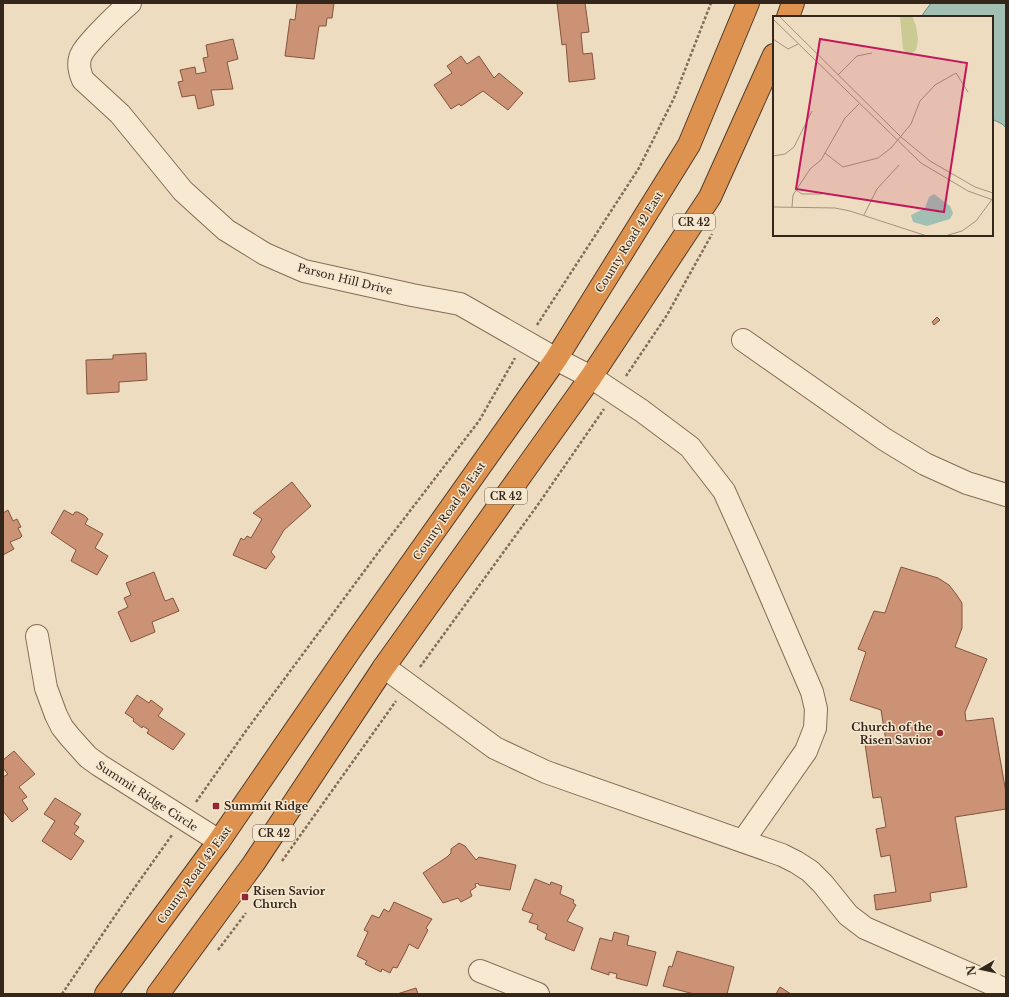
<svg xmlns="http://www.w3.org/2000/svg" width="1009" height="997" font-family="'Libre Baskerville',serif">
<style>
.water{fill:#a2bfb4;stroke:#6a8c81}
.building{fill:#cb9275;stroke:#84543e}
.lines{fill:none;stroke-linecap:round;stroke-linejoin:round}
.minor-casing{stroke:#866c58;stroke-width:24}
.highway-casing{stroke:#533b2c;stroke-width:24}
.path{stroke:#866c58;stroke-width:2.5;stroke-dasharray:3 2;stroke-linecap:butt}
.minor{stroke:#f8ead2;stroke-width:22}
.highway{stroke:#dd934f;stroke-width:22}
.poi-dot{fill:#942832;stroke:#f5e7cf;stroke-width:1.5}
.labels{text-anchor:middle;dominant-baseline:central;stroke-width:3;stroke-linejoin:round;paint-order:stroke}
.shield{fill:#f5e7cf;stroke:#6f6052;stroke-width:1}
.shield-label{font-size:10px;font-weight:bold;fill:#35261c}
.street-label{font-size:11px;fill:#35261c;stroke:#f5e7cf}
.poi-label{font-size:11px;font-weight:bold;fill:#35261c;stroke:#f5e7cf;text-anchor:start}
.inset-road{fill:none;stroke:#a3937e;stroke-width:1}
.view{fill:#c2185b;fill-opacity:0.15;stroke:#c2185b;stroke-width:2}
.inset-edge{fill:none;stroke:#35261c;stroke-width:2}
</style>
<rect width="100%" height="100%" fill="#eddcbf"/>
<polygon class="water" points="931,3 1006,3 1006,128 1002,124 992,119 992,17 922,17 923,14"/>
<g class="building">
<polygon points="297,3 334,3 332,18 327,18 326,26 319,26 314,59 285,56 290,19 295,20"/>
<polygon points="557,3 585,3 589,32 581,33 583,54 592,53 595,79 569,82 566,44 562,45"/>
<polygon points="233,39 238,59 227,62 233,89 211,90 214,105 198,109 195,95 182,97 178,82 183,81 180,70 195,67 196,74 206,72 203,58 208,57 206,45"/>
<polygon points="461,56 467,64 479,56 494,78 499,73 523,93 508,110 483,91 461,106 459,104 451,109 434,85 452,73 447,66"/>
<polygon points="937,317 940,320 934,325 932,322"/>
<polygon points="146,353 147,380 119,382 119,392 87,394 86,360 113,359 113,355"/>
<polygon points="292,482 311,506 284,530 271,552 275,557 266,569 233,555 241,538 244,540 247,536 251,538 262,519 253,513"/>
<polygon points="8,510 13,521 17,519 21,527 18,528 22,536 20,538 10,542 14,549 3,555 3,513"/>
<polygon points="64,510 73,515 75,512 78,512 85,516 88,519 85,524 103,534 95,548 108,556 97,575 71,561 76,550 51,533"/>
<polygon points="901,567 938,578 949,585 956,594 962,603 962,628 955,647 987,659 965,712 966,721 993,718 1006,793 1006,809 955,817 967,887 930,893 931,901 876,910 874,895 896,892 890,855 881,857 876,829 886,827 881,797 873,798 865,744 886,741 881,710 850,700 866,652 858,649 874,611 885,613"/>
<polygon points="154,572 165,601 173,598 179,611 152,622 155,632 131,642 118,612 128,607 124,598 131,595 126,583"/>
<polygon points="137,695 149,703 151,700 163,709 158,716 185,734 173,750 147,733 149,730 143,726 142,728 133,721 134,719 125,713"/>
<polygon points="14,751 35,774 19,787 27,797 22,800 28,809 12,822 3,811 3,777 8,774 3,768 3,760"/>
<polygon points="55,798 81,814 74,824 79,827 74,834 84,841 71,860 42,841 55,821 44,814"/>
<polygon points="459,843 465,846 476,860 479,857 516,865 510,890 479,885 478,883 475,884 476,887 470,891 472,896 461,902 458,898 443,903 423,873 447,857 451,853 451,849"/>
<polygon points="535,879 550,885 551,882 562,886 560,894 574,900 573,903 576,905 567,921 583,928 574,951 545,939 547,934 537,929 538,925 529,922 533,914 522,910"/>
<polygon points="394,902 432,919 426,928 428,930 418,949 409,944 406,951 397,968 393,967 390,973 382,969 381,972 365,964 367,961 357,956 368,932 364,930 372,915 379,918 384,909 389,912"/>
<polygon points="614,932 629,936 627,945 656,952 647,986 616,978 617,974 609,972 609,975 591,969 600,938 612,941"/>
<polygon points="677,951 734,967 727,994 694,994 663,986 669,966 672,967"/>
<polygon points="780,987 791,994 776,994"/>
<polygon points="416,988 418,994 397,994"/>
</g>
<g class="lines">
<g class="minor-casing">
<g id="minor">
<path d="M130,3C117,14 106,25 94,38C89,44 82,50 80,58C78,65 80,73 83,80L120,114L183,191L226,230L265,254L304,271L412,295L460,304L556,359L591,377L642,411L690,447L724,491L756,562L812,692L816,709L815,728L806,751L743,841"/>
<polyline points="743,340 884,439 925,464 967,483 1006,495"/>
<polyline points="37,636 46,688 56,715 62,727 70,737 88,757 99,765 219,841"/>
<polyline points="384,667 495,748 546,772 782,855 796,862 810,871 823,884 848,915 865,928 1006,990"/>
<polyline points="480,971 538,994"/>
</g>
</g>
<g class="highway-casing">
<g id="highway">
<polyline points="788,17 793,3"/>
<polyline points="106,994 219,841 353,646 556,359 689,145 748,3"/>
<polyline points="158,994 254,863 384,667 591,377 710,197 774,55"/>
</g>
</g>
<g class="path">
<polyline points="537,325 639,168 674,98 711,3"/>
<polyline points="626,376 667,315 712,234"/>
<polyline points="420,667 537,506 604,409"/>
<polyline points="196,802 248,728 380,550 479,421 515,358"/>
<polyline points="282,861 396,701"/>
<polyline points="218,950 246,913"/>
<polyline points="62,994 123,904 172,835"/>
</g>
<use href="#minor" class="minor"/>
<use href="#highway" class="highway"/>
</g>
<g class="poi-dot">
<circle cx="940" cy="733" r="4"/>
<rect x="212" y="802" width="8" height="8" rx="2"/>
<rect x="241" y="893" width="8" height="8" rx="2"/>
</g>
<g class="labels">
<g class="shield">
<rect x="673" y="214" width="42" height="16" rx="3"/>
<rect x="485" y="488" width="42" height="16" rx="3"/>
<rect x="253" y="825" width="42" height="16" rx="3"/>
</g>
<g class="shield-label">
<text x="694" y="222">CR 42</text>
<text x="506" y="496">CR 42</text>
<text x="274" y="833">CR 42</text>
</g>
<g class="street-label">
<text transform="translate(629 242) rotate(-58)">County Road 42 East</text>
<text transform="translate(345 279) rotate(14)">Parson Hill Drive</text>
<text transform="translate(449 511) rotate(-55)">County Road 42 East</text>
<text transform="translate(147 796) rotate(33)">Summit Ridge Circle</text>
<text transform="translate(194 875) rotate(-54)">County Road 42 East</text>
</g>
<g class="poi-label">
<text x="932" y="727" text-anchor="end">Church of the<tspan x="932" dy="13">Risen Savior</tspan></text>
<text x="224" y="806">Summit Ridge</text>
<text x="253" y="891">Risen Savior<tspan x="253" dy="13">Church</tspan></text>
</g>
</g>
<g transform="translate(773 16)">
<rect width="220" height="220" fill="#eddcbf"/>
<path d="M127,0H139L143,10L145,24L143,34L139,37H134L130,33Z" fill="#c9cb93"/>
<path d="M161,178L177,190L180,197L177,203L154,210L140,206L138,199L152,192L156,181Z" fill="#a2bfb4"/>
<path class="inset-road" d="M6,0L128,121L157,145L202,171L220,177M0,3L148,147L195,175L220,184M0,23L15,33L25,28M65,59L84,40L99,37M52,137L70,151L105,142L118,132L138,108L147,85L162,69L183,57L195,76M0,140L12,138L21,131L39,95M23,174L29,178H49M0,191L62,192L77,195L154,220M19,191L20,179L37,153L48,144L72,102L86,88M91,199L104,173L126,149M172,220L189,215L203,205L220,182"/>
<path class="view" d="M47,23L194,47L171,196L23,173Z"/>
<rect width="220" height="220" class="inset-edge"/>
</g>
<rect width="1009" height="997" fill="none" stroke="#35261c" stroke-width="8"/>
<g transform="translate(981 969) rotate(261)" stroke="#f5e7cf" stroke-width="3" paint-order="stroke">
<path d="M0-3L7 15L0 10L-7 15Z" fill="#35261c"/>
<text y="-6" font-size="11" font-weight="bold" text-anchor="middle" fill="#35261c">N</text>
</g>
</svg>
